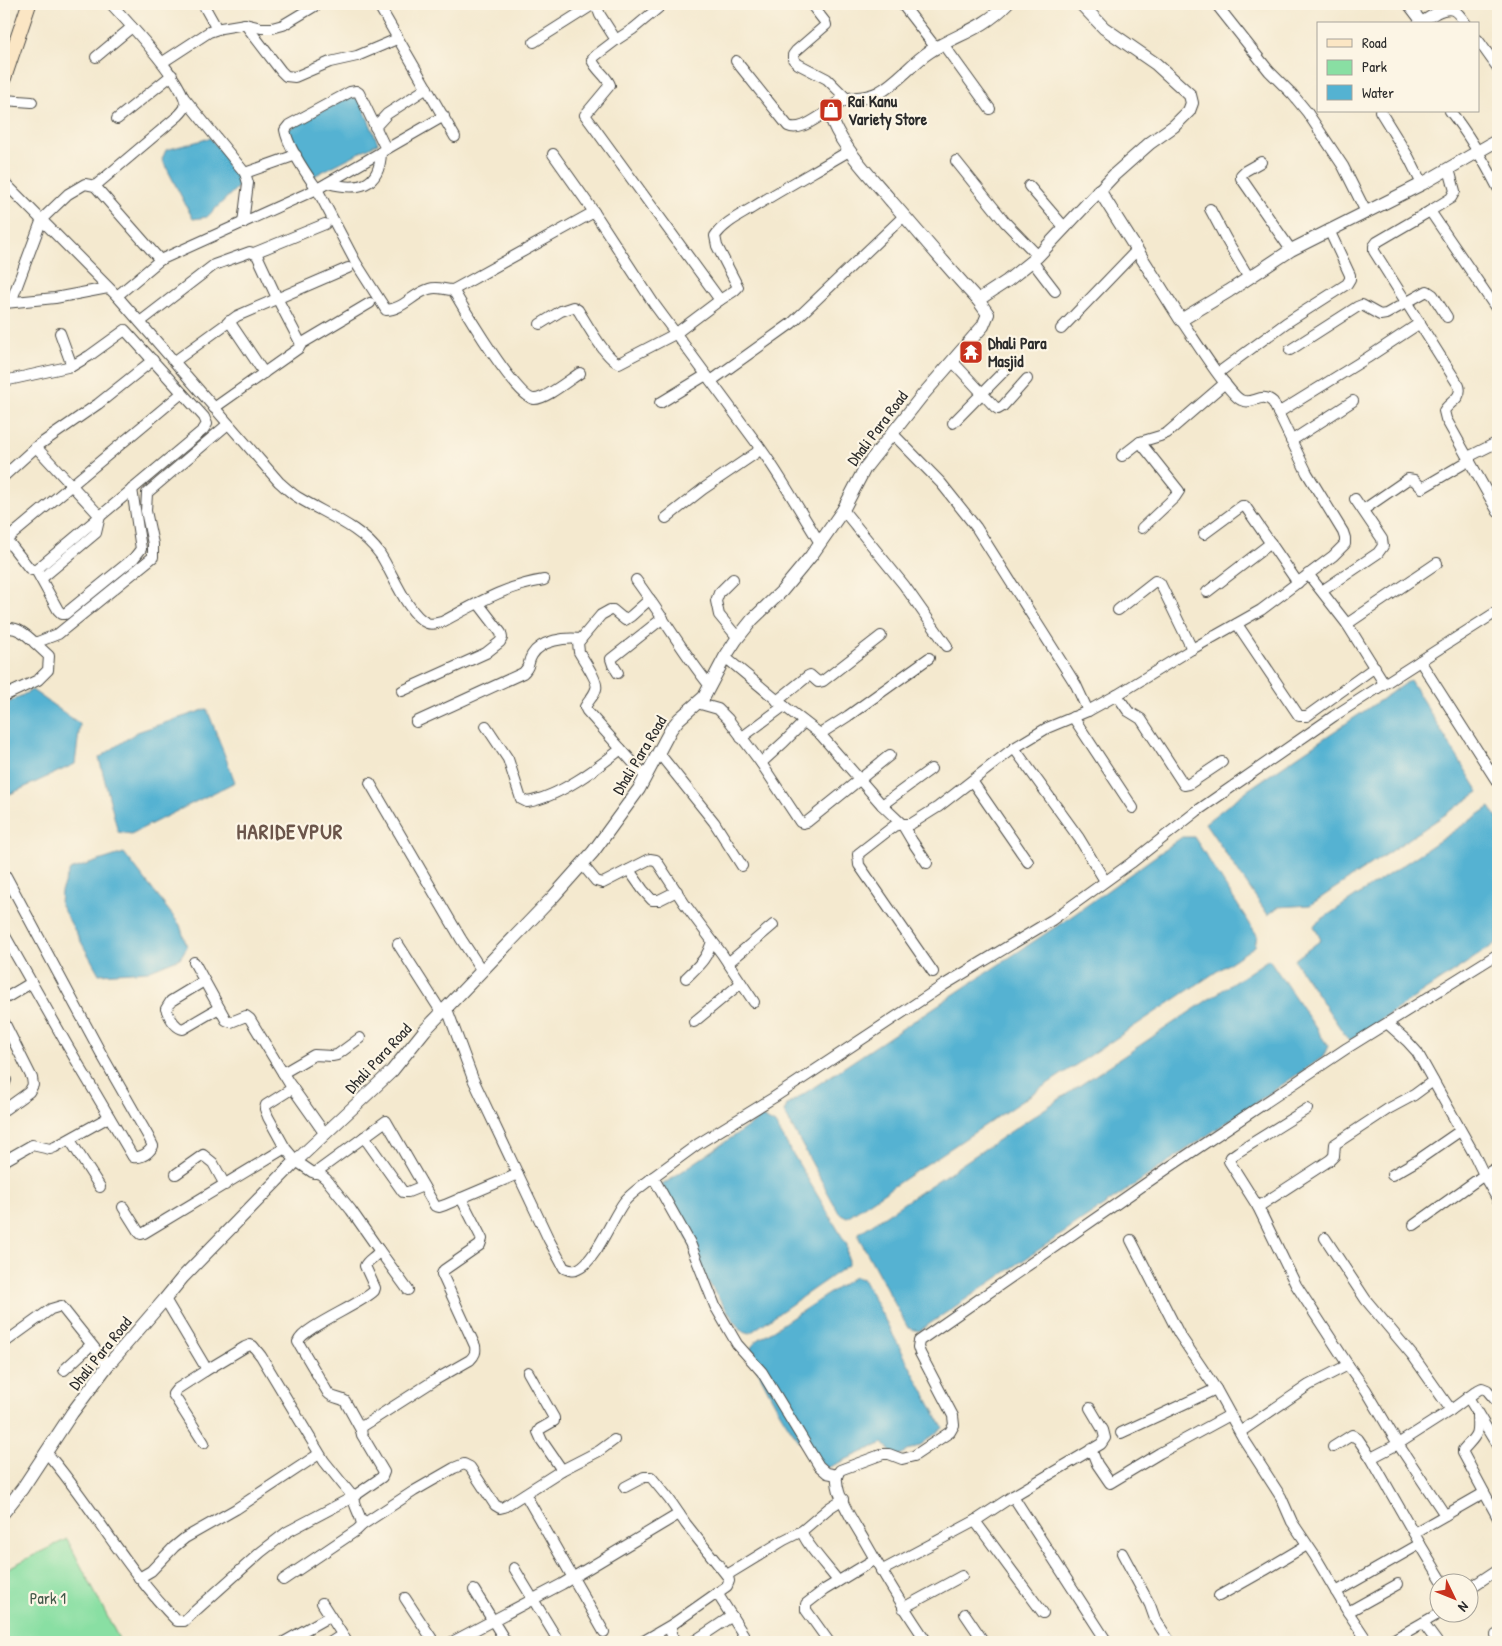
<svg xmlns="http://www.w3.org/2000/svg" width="1502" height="1646" font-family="'Patrick Hand',sans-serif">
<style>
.green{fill:#89dfa3;stroke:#5a8567}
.water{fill:#54b2d2;stroke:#406e7e}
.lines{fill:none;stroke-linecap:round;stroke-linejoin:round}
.minor-casing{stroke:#494844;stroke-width:12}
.tertiary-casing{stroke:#494844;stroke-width:14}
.secondary-casing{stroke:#494844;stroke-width:16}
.minor{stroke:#fff;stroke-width:10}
.tertiary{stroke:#fff;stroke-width:12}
.secondary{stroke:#fbe6c4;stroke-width:14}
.labels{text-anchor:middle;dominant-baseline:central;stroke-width:4.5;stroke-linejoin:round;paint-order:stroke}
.poi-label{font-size:16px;font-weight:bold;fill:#2b2b2b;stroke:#fcf5e5;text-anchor:start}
.street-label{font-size:16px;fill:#2b2b2b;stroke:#fcf5e5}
.park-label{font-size:16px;fill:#425849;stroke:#fcf5e5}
.district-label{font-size:21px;font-weight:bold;letter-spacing:1px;fill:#6c564b;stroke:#fcf5e5}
</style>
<rect width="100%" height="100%" fill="#fcf5e5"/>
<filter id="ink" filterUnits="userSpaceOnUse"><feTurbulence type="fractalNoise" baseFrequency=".02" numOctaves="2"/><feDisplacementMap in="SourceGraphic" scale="10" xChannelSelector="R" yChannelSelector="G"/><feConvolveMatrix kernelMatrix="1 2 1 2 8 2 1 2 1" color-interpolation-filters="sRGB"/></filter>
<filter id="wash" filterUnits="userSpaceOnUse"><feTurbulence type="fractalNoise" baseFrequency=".0096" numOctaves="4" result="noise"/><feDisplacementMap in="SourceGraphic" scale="20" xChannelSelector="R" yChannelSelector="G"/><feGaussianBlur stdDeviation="1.12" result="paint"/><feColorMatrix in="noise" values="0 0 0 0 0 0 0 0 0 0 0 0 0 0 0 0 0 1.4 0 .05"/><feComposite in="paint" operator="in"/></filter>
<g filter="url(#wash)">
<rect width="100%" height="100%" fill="#f4e9cf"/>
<polygon class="green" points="67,1539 118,1637 119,1642 4,1642 4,1570"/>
<g class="water">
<polygon points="359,97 378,143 310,178 285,131 346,98"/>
<polygon points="210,138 245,180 207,217 193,219 162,159 166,150"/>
<polygon points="1410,680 1479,792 1310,905 1278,907 1268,915 1205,823 1249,789"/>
<polygon points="32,690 80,724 75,764 8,795 4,787 4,705"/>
<polygon points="207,709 235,782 131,834 118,832 99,758 137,732"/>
<polygon points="1490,807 1498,819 1498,942 1349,1041 1294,960 1321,940 1314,926 1316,923"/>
<polygon points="1182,837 1194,837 1257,935 1255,946 847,1217 839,1213 784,1112 787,1105 1072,916"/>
<polygon points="124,853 180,925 187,947 180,958 148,971 99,974 60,904 61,891 70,870"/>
<polygon points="1269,959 1328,1046 1323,1057 919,1331 908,1328 859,1238 859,1233"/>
<polygon points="762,1117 775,1124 847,1245 848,1265 750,1333 740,1330 705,1277 662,1185"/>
<path d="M854,1277L863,1279L943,1428L922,1444L896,1457L883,1443L827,1468C790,1442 770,1392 749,1354L755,1342Z"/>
</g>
</g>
<g filter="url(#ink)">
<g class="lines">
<g class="minor-casing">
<g id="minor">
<polyline points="203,4 217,29"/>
<polyline points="378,4 455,137"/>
<path d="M596,4L600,15L616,40L595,56L592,60C596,70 607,76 610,85L585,115L720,300L734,291L738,287L717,246L715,236C724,223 739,216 752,208C784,188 817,170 849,151"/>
<polyline points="811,4 825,22 826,25 796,51 793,55 793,59 798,64 827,79 846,98"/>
<polyline points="902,4 936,48"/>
<polyline points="1216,4 1269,71 1293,95 1307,112 1343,166 1366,212"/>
<polyline points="1408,4 1421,21"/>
<polyline points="245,24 281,71 286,76 295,77 330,62 357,56 397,39"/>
<path d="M1418,24C1424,20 1430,17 1436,13C1453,5 1456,10 1466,24"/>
<polyline points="616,40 633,29 663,4"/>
<polyline points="1478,40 1498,68"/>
<polyline points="534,42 594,4"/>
<polyline points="943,44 990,109"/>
<polyline points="96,57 132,27"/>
<path d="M736,61L788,126C801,132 817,117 829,111"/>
<polyline points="163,62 209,32 221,28 245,24 261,28 272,28 283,25 318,4"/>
<polyline points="185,99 245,173 248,183 243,223"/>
<polyline points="4,100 32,102"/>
<polyline points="1380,111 1409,158 1422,184"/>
<path d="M1450,111C1469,135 1484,161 1498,188"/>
<polyline points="117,119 172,75"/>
<polyline points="375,127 387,114 427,88"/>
<path d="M386,149L359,93L356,91L350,92L289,125L285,130C288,147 307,175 317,189L444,116"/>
<polyline points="553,154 594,212 654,304 758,445 759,449 756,453 703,489 666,518"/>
<polyline points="956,161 1005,222 1038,256"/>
<polyline points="1261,162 1245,171 1241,175 1241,178 1291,250"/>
<polyline points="1449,169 1455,191 1451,198 1430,211 1498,311"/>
<polyline points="245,173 296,155"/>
<path d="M4,182L117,296L279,482C285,487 292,494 299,498C327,515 361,527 380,554C392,572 408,615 427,623C432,625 437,623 442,622C476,604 505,586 544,580"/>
<path d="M328,183C357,191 380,188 381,152"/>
<path d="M95,186L178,116C180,114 184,110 185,107C191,89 125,19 111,4"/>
<polyline points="1029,186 1065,228"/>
<polyline points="1210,209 1226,239 1249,278"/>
<path d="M1430,211L1377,242L1374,246V251L1459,386C1463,398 1449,402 1444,411L1446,419L1498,512"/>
<polyline points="254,253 325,224"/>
<polyline points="1032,261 1055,291"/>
<path d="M453,290C463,307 517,399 534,399C545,400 570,379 580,373"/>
<path d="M117,296L160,260L317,189L356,263L386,310C402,310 414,293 429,289C438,286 444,290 453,290L594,212"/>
<polyline points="11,302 42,219 68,194 85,184 95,186 160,260"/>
<polyline points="5,303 55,298 108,288"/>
<polyline points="229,321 264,373"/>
<polyline points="140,322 214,265 250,252 257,255 277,298 301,344 299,348 214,408"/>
<path d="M540,324L561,311L573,307L578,310C585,321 607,361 619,363L675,334L720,300"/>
<polyline points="1061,329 1137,250"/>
<polyline points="60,333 72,366"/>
<polyline points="301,344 370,303"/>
<polyline points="1290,350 1357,307 1362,305 1380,315 1386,314 1427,291 1433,295 1447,317"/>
<polyline points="175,361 237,316 348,268"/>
<polyline points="953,362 995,407 998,409 1003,406 1027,379"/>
<polyline points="1218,373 1286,323 1347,284 1350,279 1350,275 1329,230"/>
<polyline points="4,381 72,366 89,356 125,330 204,417 207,424 203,430 36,570 32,570 29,568 11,545 4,539"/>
<polyline points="711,381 792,323 904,216"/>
<polyline points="660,403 706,375"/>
<polyline points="1278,413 1367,358 1420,323"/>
<polyline points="953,423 1006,369"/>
<polyline points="893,434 941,483 976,527 1076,685 1088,711"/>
<polyline points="1291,441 1353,401"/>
<polyline points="1140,442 1179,491 1175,497 1142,528"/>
<path d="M758,445C781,476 799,510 820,543"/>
<polyline points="36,447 100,516 96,533 41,579"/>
<polyline points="1122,456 1140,442 1160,436 1167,433 1225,383"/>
<polyline points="1468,457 1498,442"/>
<polyline points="4,476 36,447 98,404 153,360"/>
<polyline points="843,510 904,585 947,646"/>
<polyline points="1363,510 1408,479 1414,480 1422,488 1424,487 1470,460"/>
<polyline points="1204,534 1242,506 1245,506 1298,583"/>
<polyline points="6,540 182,393"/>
<polyline points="36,570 58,610 62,614 65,614 134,558 141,549 132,489"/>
<polyline points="1308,574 1347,624 1384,683"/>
<polyline points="733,579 719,593 716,601 719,615 738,638"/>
<path d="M636,580C662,615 683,653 710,686"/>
<polyline points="1322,591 1378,553 1383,546 1382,539 1355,499"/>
<polyline points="1207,592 1271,543"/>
<polyline points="1118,610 1155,581 1160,583 1192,649"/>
<polyline points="1237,624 1299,716 1307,716 1375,667"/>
<polyline points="1347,624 1437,563"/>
<path d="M4,629C16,625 27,635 35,643"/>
<polyline points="725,657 784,706 820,734 882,805 902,824 912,841 927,863"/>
<polyline points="1420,661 1498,783"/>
<polyline points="618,673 613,665 611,659 663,618"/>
<polyline points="402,691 486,653 500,642 502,638 501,633 478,603"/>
<polyline points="1117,695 1128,711 1141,719 1184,785 1189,784 1222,762"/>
<polyline points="4,696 38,680 48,670 49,656 35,643 58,634 153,557 153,544 146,511 147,493 228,424"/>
<polyline points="777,701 808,676 810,675 818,682 823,681 881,636"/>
<polyline points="697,703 718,709 728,719 761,763 800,822 803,823 807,822 890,755"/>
<polyline points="1073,717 1133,808"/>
<path d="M416,722L523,673C531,666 527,663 532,655C541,640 566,637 581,639"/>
<path d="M486,726L508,759L521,799L527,802C559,797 596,769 621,749"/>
<polyline points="820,734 848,716 929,658"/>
<polyline points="741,738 784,706"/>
<polyline points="1014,748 1079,838 1105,881"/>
<polyline points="658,752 714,822 742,866"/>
<polyline points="761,763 784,742 804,722"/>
<path d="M645,776L587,711L585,707C588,701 594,696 596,689C599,682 583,659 579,652L578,643L581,639L601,615L610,610H613L625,620L631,616L650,599"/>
<polyline points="972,781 1028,862"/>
<polyline points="370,783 461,939 482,971"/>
<polyline points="882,805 931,769"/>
<polyline points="582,864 596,881 603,883 650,859 656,860 684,903 722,954 754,1002"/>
<polyline points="629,870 643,890 652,900 659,900 677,891"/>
<path d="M4,876H6L103,1057L148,1136L153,1146C148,1154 142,1158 133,1157L67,1045L4,934"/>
<polyline points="398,944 442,1013"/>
<polyline points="194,962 226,1020 231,1022 246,1016 250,1019 289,1083 325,1134"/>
<polyline points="728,963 773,925"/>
<path d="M933,972L859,865L858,854L894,826L902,824H911L938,807L1014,748L1047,728L1088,711L1117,695L1192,649L1261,610L1333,556L1345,544V538L1343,532L1307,473L1273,402C1261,391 1253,406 1241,400C1229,395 1191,334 1181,320"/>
<path d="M686,978C699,965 707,959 712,941"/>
<path d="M204,981L171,1001L166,1009C169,1016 175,1028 183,1029L219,1008"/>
<polyline points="4,999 31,983"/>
<path d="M447,1009L473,1079L549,1240L564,1268C569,1270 573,1272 578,1269C595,1262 612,1218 624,1202C631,1193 644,1185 653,1177L690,1243L715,1306L737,1344L762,1372L819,1466L827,1473L837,1475"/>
<polyline points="4,1022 32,1078 33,1085 29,1092 4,1110"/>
<polyline points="694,1022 741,983"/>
<polyline points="1388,1024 1407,1041 1417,1052 1474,1154 1487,1181 1498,1200"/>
<polyline points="283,1073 314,1055 332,1056 337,1055 360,1038"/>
<polyline points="4,1076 6,1080 4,1085"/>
<path d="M293,1088L266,1105L265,1109L268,1117L285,1148L296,1161L312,1172L320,1174L326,1179L351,1210L379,1250C377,1257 368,1259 365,1266L375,1288L374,1291C360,1305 303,1327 298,1342L328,1393C333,1399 340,1397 345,1401L361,1430"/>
<polyline points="1307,1109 1238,1152 1231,1157 1229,1161 1258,1207 1296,1285 1348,1365 1366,1390 1398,1444 1371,1458 1420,1544 1336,1592"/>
<polyline points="364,1137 403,1192 408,1192 423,1186"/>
<polyline points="70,1140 100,1187"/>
<polyline points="4,1161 32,1145 50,1149 55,1147 109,1117"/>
<polyline points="315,1173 386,1121 435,1206 439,1207 445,1205 518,1174"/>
<polyline points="176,1174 203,1155 213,1163 225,1185"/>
<polyline points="1392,1175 1418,1160 1460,1131"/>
<polyline points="653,1177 698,1144 773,1098 944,985 1052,920 1131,863 1197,811 1334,716 1498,611"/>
<polyline points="123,1207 138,1231 141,1234 144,1233 285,1148"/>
<polyline points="1258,1207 1330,1160 1334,1156 1335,1144 1388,1109 1414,1095 1433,1081"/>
<polyline points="1414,1225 1484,1175 1498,1167"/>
<polyline points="1325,1238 1366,1300 1413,1356 1451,1410"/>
<polyline points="1131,1240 1179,1334 1216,1389 1243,1438 1281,1497 1292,1522 1315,1556 1348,1612 1368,1642"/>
<polyline points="379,1250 408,1290"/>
<polyline points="165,1299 206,1368 205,1371 177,1389 173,1394 204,1443"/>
<polyline points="4,1343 51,1309 61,1306 108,1365"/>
<polyline points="64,1370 91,1345"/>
<polyline points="528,1372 554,1418 554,1421 540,1429 538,1432 542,1441 562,1470"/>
<polyline points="1468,1397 1498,1447"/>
<path d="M1477,1415C1478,1437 1477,1434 1463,1450V1453L1498,1518"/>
<polyline points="1240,1432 1309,1385 1348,1365"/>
<polyline points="1121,1433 1216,1389"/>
<polyline points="1333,1447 1352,1435 1358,1439 1371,1458"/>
<polyline points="1091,1449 1097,1464 1110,1483 1160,1453 1230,1415"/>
<path d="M46,1452C93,1506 126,1570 177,1621H184L261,1552L287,1532L353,1497L324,1461L261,1356L253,1346L250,1345L245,1347L205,1371"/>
<path d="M625,1487L644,1477H651L669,1499L686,1524L728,1577L729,1581L727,1586L673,1624C669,1632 671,1635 676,1642"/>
<polyline points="525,1494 604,1632"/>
<polyline points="1013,1496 1107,1642"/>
<polyline points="1445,1515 1398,1444 1451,1410 1478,1390 1482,1388 1487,1390 1498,1403"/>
<polyline points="975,1521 1043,1613"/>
<polyline points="362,1525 414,1491 454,1468 464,1464 470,1467 495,1505 500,1508 504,1507 562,1470 599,1451 614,1440"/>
<polyline points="1414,1533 1484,1493"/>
<polyline points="1420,1544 1444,1584"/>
<polyline points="1122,1553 1150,1605 1155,1619 1170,1642"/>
<polyline points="514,1568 559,1642"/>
<polyline points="881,1571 975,1521 1013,1496 1101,1444 1105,1438 1103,1430 1090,1408"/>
<polyline points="727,1575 784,1540 802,1531"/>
<polyline points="139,1578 151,1571 174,1547 185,1538 236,1509 319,1454"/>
<path d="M283,1580L357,1530L362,1525C361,1515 354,1507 353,1497L382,1477L384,1472L362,1435L361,1430L363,1426L435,1380L470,1360C475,1355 476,1352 475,1346L442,1274L444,1270L480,1245L482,1239L461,1198"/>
<path d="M838,1581C831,1571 803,1541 802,1531L829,1508L843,1499"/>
<polyline points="1470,1588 1497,1570"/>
<polyline points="474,1590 506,1642"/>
<polyline points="717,1593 748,1642"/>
<polyline points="1219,1596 1265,1570 1307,1545"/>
<polyline points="405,1598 434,1642"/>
<polyline points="322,1603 347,1642"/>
<polyline points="903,1608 962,1576"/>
<polyline points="1348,1612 1398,1584"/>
<polyline points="965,1614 984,1642"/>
<polyline points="1423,1623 1437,1642"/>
<polyline points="1496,1635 1498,1638"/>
<polyline points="284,1642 330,1616"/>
<polyline points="331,1642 342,1635"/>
<polyline points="452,1642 562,1584 679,1514"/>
<polyline points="642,1642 673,1624"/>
<polyline points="693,1642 732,1616"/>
<polyline points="829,1642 806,1610 806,1604 824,1590 875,1559"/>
<path d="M927,1642C904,1609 884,1575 864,1540C855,1524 838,1500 837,1481C836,1477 838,1474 840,1470L883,1454H889L902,1459L914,1456L950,1432L954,1425L953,1416L920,1353L918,1347L919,1341L1171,1166L1347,1048L1498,954"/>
<polyline points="1389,1642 1440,1613"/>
</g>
</g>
<g class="tertiary-casing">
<g id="tertiary">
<polyline points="1099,190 1181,320 1229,291 1291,250 1422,184 1498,140"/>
<path d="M978,300C948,268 921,235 892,202C869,174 839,146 829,111C848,91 858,103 878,93C897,83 911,64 929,52C957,34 982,30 1007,4"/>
<polyline points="4,1512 22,1489 72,1413 108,1365 165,1299 183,1277 296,1161 392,1071 425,1030 553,897 593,852 639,789 671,729 679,719 704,697 725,657 736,640 752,620 782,591 811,556 843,510 865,468 921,397 983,326 988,314 978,300 1007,281 1038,256 1115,174 1150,143 1174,126 1189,111 1192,103 1190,95 1156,64 1104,28 1081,4"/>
</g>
</g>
<g class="secondary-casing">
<polyline id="secondary" points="4,78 29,4"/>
</g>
<use href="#minor" class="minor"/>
<use href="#tertiary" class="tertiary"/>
<use href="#secondary" class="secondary"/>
</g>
</g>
<defs>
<g id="shop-square" transform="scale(1.25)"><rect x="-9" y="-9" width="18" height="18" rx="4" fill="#c8321e" stroke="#fcf5e5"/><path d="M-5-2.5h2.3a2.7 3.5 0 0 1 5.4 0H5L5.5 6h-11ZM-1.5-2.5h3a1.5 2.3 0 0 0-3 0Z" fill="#fff"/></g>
<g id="temple-square" transform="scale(1.25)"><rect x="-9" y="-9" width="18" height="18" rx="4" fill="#c8321e" stroke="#fcf5e5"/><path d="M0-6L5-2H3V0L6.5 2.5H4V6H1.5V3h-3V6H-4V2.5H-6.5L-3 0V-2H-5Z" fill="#fff"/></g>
</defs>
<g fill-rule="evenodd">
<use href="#shop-square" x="831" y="110"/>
<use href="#temple-square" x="971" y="352"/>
</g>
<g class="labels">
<g class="poi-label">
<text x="848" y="101">Rai Kanu<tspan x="848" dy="18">Variety Store</tspan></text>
<text x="988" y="343">Dhali Para<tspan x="988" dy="18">Masjid</tspan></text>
</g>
<g class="street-label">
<text transform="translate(877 428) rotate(-53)">Dhali Para Road</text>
<text transform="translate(639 755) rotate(-59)">Dhali Para Road</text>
<text transform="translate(378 1058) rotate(-47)">Dhali Para Road</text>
<text transform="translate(100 1353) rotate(-51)">Dhali Para Road</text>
</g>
<g class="park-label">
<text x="48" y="1598">Park 1</text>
</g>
<g class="district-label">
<text x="290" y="831">HARIDEVPUR</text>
</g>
</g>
<rect width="1502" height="1646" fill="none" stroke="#fcf5e5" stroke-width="20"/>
<rect x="1317" y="22" width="162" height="90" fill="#fcf5e5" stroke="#a8a49b"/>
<rect x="1327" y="39" width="25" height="8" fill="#fbe6c4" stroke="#a8a49b"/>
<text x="1362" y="48" font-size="15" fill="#2b2b2b">Road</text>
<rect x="1327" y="60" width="25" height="15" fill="#89dfa3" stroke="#a8a49b"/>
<text x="1362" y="72" font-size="15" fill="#2b2b2b">Park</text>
<rect x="1327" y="85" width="25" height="15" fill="#54b2d2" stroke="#a8a49b"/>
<text x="1362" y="98" font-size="15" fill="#2b2b2b">Water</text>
<g transform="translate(1454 1598) rotate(133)"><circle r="24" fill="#fcf5e5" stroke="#a8a49b"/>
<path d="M0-4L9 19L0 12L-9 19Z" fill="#c8321e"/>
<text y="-8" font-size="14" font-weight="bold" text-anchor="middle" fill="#2b2b2b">N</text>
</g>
</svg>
